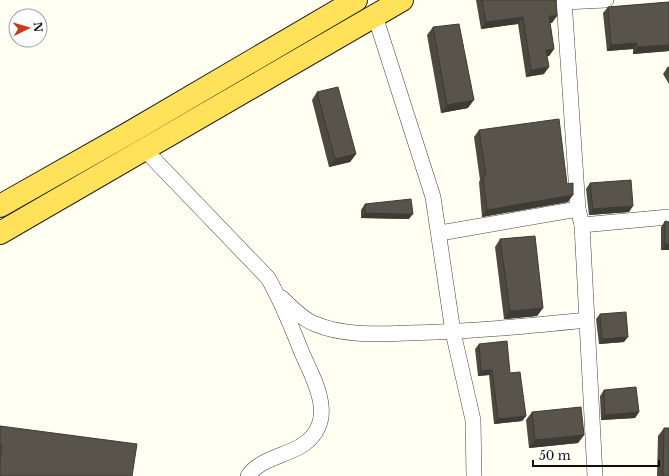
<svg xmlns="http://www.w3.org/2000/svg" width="669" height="476" font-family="'Libre Baskerville',serif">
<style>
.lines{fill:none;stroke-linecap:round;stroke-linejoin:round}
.minor-casing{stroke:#424242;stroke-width:16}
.trunk-casing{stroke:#202020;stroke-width:24}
.minor{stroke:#fff;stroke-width:15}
.trunk{stroke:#ffe259;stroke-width:22}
.wall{fill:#4d4840}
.shaded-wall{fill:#3e3b34}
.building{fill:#59544b;stroke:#3e3b34}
</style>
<rect width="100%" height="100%" fill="#fffff2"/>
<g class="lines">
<g class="minor-casing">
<g id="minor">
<polyline points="564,0 578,209 582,225 595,476"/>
<polyline points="565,2 606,0"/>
<polyline points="375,16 433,197 453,332 473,420 474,476"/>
<path d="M145,150L268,278C282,302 292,328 302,353C309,369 319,387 321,405C323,421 317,435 304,444C287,456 260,458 248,476"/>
<polyline points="582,225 669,217"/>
<polyline points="440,233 578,209"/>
<path d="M282,298C291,307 302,319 315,324C344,336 377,334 408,333C468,332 528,326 587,320"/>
</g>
</g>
<g class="trunk-casing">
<g id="trunk">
<polyline points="0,206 129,133 356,0"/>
<polyline points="0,233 402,0"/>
</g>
</g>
<use href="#minor" class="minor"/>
<use href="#trunk" class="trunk"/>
</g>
<g class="wall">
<polygon points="476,0 556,0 552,23 550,23 554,49 549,56 547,56 544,74 526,77 518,24 481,29"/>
<polygon points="669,2 669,51 633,54 633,49 607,51 603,13 608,7"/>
<polygon points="433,27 468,108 441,113 427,35"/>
<polygon points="669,67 669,84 663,74 667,68"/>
<polygon points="317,92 356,154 350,162 329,167 312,100"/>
<polygon points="479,130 567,184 568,202 482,217 479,182 480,180 474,137"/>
<polygon points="590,183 629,212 589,215 586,189"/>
<polygon points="365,204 409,219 361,218 361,210"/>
<polygon points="665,221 669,250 661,250 661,227"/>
<polygon points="500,239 543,308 537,316 504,319 495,247"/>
<polygon points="600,314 624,342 599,344 596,319"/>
<polygon points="479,344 510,373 526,416 522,421 494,424 489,375 478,376 475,349"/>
<polygon points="604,390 639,412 635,418 601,420 600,396"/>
<polygon points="532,412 584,435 578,443 529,448 526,420"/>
<polygon points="0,426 132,476 0,476"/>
<polygon points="664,428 669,476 657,476 658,436"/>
</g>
<g class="shaded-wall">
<polygon points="549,16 557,16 552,23 544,23"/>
<polygon points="523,17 518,24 481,29 486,22"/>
<polygon points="637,43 633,49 607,51 611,45"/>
<polygon points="669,45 669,51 633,54 637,47"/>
<polygon points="554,49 549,56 541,57 546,50"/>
<polygon points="549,67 544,74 526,77 531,70"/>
<polygon points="474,100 468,108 441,113 447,105"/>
<polygon points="356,154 350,162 329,167 335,159"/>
<polygon points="573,195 568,202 482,217 487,210"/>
<polygon points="633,206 629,212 589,215 593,209"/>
<polygon points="365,213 413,214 409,219 361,218"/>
<polygon points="665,244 669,244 669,250 661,250"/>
<polygon points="543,308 537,316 504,319 510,311"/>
<polygon points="628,337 624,342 599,344 602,339"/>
<polygon points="492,370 489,375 478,376 481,371"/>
<polygon points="639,412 635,418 601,420 605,415"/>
<polygon points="526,416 522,421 494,424 498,419"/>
<polygon points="584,435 578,443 529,448 535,440"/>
</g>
<g class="building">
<polygon points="482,0 556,0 557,16 549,16 554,49 546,50 549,67 531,70 523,17 486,22"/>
<polygon points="669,2 669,45 637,47 637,43 611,45 608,7"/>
<polygon points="459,24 474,100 447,105 433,27"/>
<polygon points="669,67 669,72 667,68"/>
<polygon points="338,87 356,154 335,159 317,92"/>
<polygon points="559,119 567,184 573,183 573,195 487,210 483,175 486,175 479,130"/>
<polygon points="631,180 633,206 593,209 590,183"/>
<polygon points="411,199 413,214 365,213 365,204"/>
<polygon points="665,221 669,222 669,244 665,244"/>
<polygon points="535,236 543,308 510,311 500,239"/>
<polygon points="626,312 628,337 602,339 600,314"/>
<polygon points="507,341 510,373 520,372 526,416 498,419 492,370 481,371 479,344"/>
<polygon points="636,387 639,412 605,415 604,390"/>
<polygon points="581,407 584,435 535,440 532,412"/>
<polygon points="0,426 137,444 132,476 0,476 0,462 2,445 0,445"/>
<polygon points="664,428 669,428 669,476 663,476"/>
</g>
<g transform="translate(28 28) rotate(85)"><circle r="19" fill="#ffffff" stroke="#9f9f9f"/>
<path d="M0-3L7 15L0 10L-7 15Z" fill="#cd3a19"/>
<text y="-6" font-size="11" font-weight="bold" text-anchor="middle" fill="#0f0f0f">N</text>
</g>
<path d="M533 460v6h126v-6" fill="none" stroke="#0f0f0f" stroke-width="2"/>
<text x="539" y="460" font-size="12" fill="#0f0f0f" stroke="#ffffff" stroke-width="3" paint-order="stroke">50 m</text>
</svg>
